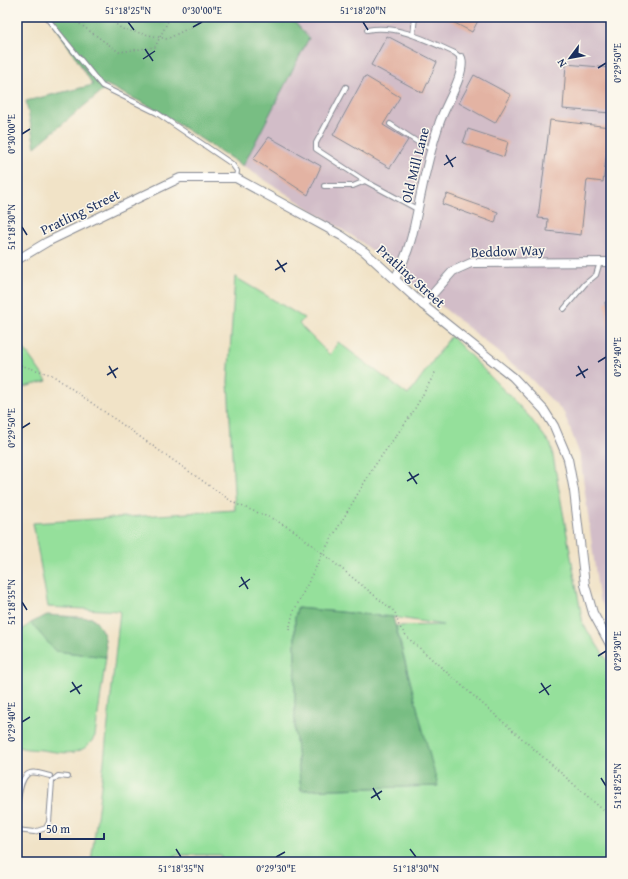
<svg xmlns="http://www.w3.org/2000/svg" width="628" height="879" font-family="'Gentium Book Plus',serif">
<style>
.industrial{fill:#d2bdc8}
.green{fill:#95e09b;stroke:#58887c;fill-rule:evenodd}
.forest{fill:#78be83;stroke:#4a7670}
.building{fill:#e3b3a3}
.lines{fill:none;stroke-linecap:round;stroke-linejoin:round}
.lane-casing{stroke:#868992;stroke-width:6}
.street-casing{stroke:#868992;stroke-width:10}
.path{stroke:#868992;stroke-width:1.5;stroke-dasharray:1 3;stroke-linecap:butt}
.lane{stroke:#fff;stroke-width:4}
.street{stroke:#fff;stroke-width:8}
.ticks{fill:none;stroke:#1b2f5e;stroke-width:1.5}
.labels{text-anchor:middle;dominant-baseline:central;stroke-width:3;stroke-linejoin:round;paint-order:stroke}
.street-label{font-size:14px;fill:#1b2f5e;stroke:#fbf7ec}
.neatline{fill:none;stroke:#1b2f5e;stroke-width:1.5}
.ticks-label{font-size:10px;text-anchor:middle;fill:#1b2f5e}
</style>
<rect width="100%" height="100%" fill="#fbf7ec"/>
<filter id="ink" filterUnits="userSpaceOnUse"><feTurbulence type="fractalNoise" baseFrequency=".025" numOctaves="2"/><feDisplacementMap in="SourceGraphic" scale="8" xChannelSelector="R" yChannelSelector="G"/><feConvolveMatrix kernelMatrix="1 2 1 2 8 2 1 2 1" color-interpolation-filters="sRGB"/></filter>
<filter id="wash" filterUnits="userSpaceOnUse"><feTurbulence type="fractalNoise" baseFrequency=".012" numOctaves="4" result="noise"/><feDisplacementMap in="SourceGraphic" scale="16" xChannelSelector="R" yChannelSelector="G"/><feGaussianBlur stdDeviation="0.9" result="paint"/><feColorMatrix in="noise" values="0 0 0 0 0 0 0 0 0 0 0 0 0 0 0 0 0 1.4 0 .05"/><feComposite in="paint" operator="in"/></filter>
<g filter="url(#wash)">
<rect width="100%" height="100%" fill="#f1e3c7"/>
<polygon class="industrial" points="291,17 611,17 611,619 599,598 580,455 564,413 526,374 360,241 243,166 309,38"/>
<g class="green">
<path d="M235,277L304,318L299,324L330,355L338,342L408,395L451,336L528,415L551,445L583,624L611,666V862H221V855H175L174,862H91L103,771L120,611L48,607L33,523L235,510L228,382ZM297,608L393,617L443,625L396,626L437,786L301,790L295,732V618Z"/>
<polygon points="17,339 47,381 17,389"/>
<path d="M31,623L56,651L106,657L95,736C83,758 63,753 42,750C34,749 24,750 17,746V643L23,629Z"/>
</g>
<g class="forest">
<polygon points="50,17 294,17 292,19 309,38 243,166 153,108 105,84 102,91 35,147 26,101 93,85"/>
<polygon points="297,608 393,617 438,786 301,790 295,732 295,618"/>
<path d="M47,615L93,618C105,633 106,637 106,657L55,651L31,623Z"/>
</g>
<g id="blocks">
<g class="building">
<polygon points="443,17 480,17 472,32"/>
<polygon points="387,36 437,62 423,93 371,65"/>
<polygon points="566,64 611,68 611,113 563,109"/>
<polygon points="474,75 511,95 495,123 459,103"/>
<polygon points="365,76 400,97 383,125 408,140 390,168 333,135"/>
<polygon points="550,120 610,127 603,182 587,180 581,235 547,231 548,219 538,218"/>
<polygon points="468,129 508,142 504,157 463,143"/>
<polygon points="269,137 321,166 308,195 253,159"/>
<polygon points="447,194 498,212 495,223 442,204"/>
<polygon points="611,301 611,342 610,342 605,302"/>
</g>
</g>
</g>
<g filter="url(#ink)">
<use href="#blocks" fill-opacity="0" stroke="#868992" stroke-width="1"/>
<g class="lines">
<g class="lane-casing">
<g id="lane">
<polyline points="46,17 102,86 157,113 232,164 237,171 236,178"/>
<path d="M367,30C397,24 428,41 455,53L461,58"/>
<polyline points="413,35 415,17"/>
<polyline points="346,87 316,143 316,149 365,181"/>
<polyline points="390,124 419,143 431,149"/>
<polyline points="324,186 353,186 365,181 417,209"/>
<polyline points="564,309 585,284 596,275 600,262"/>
<path d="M17,805C19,797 20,776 30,773C36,771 44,775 50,776"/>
<polyline points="17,830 34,832 46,828 49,822 52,781 58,776 68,777"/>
</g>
</g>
<g class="street-casing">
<g id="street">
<polyline points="17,260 47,242 180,178 236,178 342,236 365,252 423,305 513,377 544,410 554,426 568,459 574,491 585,585 593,613 611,646"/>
<path d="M395,279C410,251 414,229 420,198C425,173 431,148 439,124C444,107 466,74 461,58"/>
<polyline points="423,305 453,271 471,263 611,262"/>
</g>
</g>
<g class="path">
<polyline points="70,17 119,52 155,47 170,17"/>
<polyline points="107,17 122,29 167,39 203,21 205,17"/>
<polyline points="17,364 52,375 234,503 273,519 295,531 395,612 399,626 408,638 611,817"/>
<polyline points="289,630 293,613 323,553 373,468 413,412 436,371"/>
</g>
<use href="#lane" class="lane"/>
<use href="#street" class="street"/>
</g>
</g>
<path class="ticks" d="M128,22L134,30M363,22L368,30M193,27L202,22M145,49L153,61M143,59L155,51M598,68L606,63M22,134L30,129M446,155L453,167M444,165L456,157M22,227L27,235M277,260L285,272M275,270L287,263M598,362L606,357M109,366L116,378M578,366L585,378M107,375L118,368M576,376L588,369M22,428L30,423M409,472L417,484M407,481L419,474M241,577L248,589M239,587L250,579M22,602L27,610M598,656L606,651M72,682L80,694M541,683L549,695M70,692L82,685M539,693L551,685M22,722L30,717M601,778L606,786M373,788L380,800M371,798L382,791M176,849L181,857M410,849L416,857M276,857L285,852"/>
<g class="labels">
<g class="street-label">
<text transform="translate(415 165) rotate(-76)">Old Mill Lane</text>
<text transform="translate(80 212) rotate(-26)">Pratling Street</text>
<text transform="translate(508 251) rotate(-2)">Beddow Way</text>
<text transform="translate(411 276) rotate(42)">Pratling Street</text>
</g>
</g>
<rect width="628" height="879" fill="none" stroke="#fbf7ec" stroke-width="44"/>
<g transform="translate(570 58) rotate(238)" stroke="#fbf7ec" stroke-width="3" paint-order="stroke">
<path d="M0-3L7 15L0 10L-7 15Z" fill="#1b2f5e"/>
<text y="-6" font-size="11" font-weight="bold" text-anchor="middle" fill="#1b2f5e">N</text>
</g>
<path d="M40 833v6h64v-6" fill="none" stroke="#1b2f5e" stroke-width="2"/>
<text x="46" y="833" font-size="12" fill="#1b2f5e" stroke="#fbf7ec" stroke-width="3" paint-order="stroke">50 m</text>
<rect x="22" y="22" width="584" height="835" class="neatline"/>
<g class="ticks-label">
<text x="128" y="14">51°18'25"N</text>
<text x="202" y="14">0°30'00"E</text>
<text x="363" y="14">51°18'20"N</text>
<text transform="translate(617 63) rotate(-90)" y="4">0°29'50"E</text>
<text transform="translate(11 134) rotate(-90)" y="4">0°30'00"E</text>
<text transform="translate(11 227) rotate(-90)" y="4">51°18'30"N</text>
<text transform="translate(617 357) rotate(-90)" y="4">0°29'40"E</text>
<text transform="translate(11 428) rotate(-90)" y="4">0°29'50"E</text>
<text transform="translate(11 602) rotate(-90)" y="4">51°18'35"N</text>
<text transform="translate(617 651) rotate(-90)" y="4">0°29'30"E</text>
<text transform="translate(11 722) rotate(-90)" y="4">0°29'40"E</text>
<text transform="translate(617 786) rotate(-90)" y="4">51°18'25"N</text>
<text x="181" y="872">51°18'35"N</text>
<text x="276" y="872">0°29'30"E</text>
<text x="416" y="872">51°18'30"N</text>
</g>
</svg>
